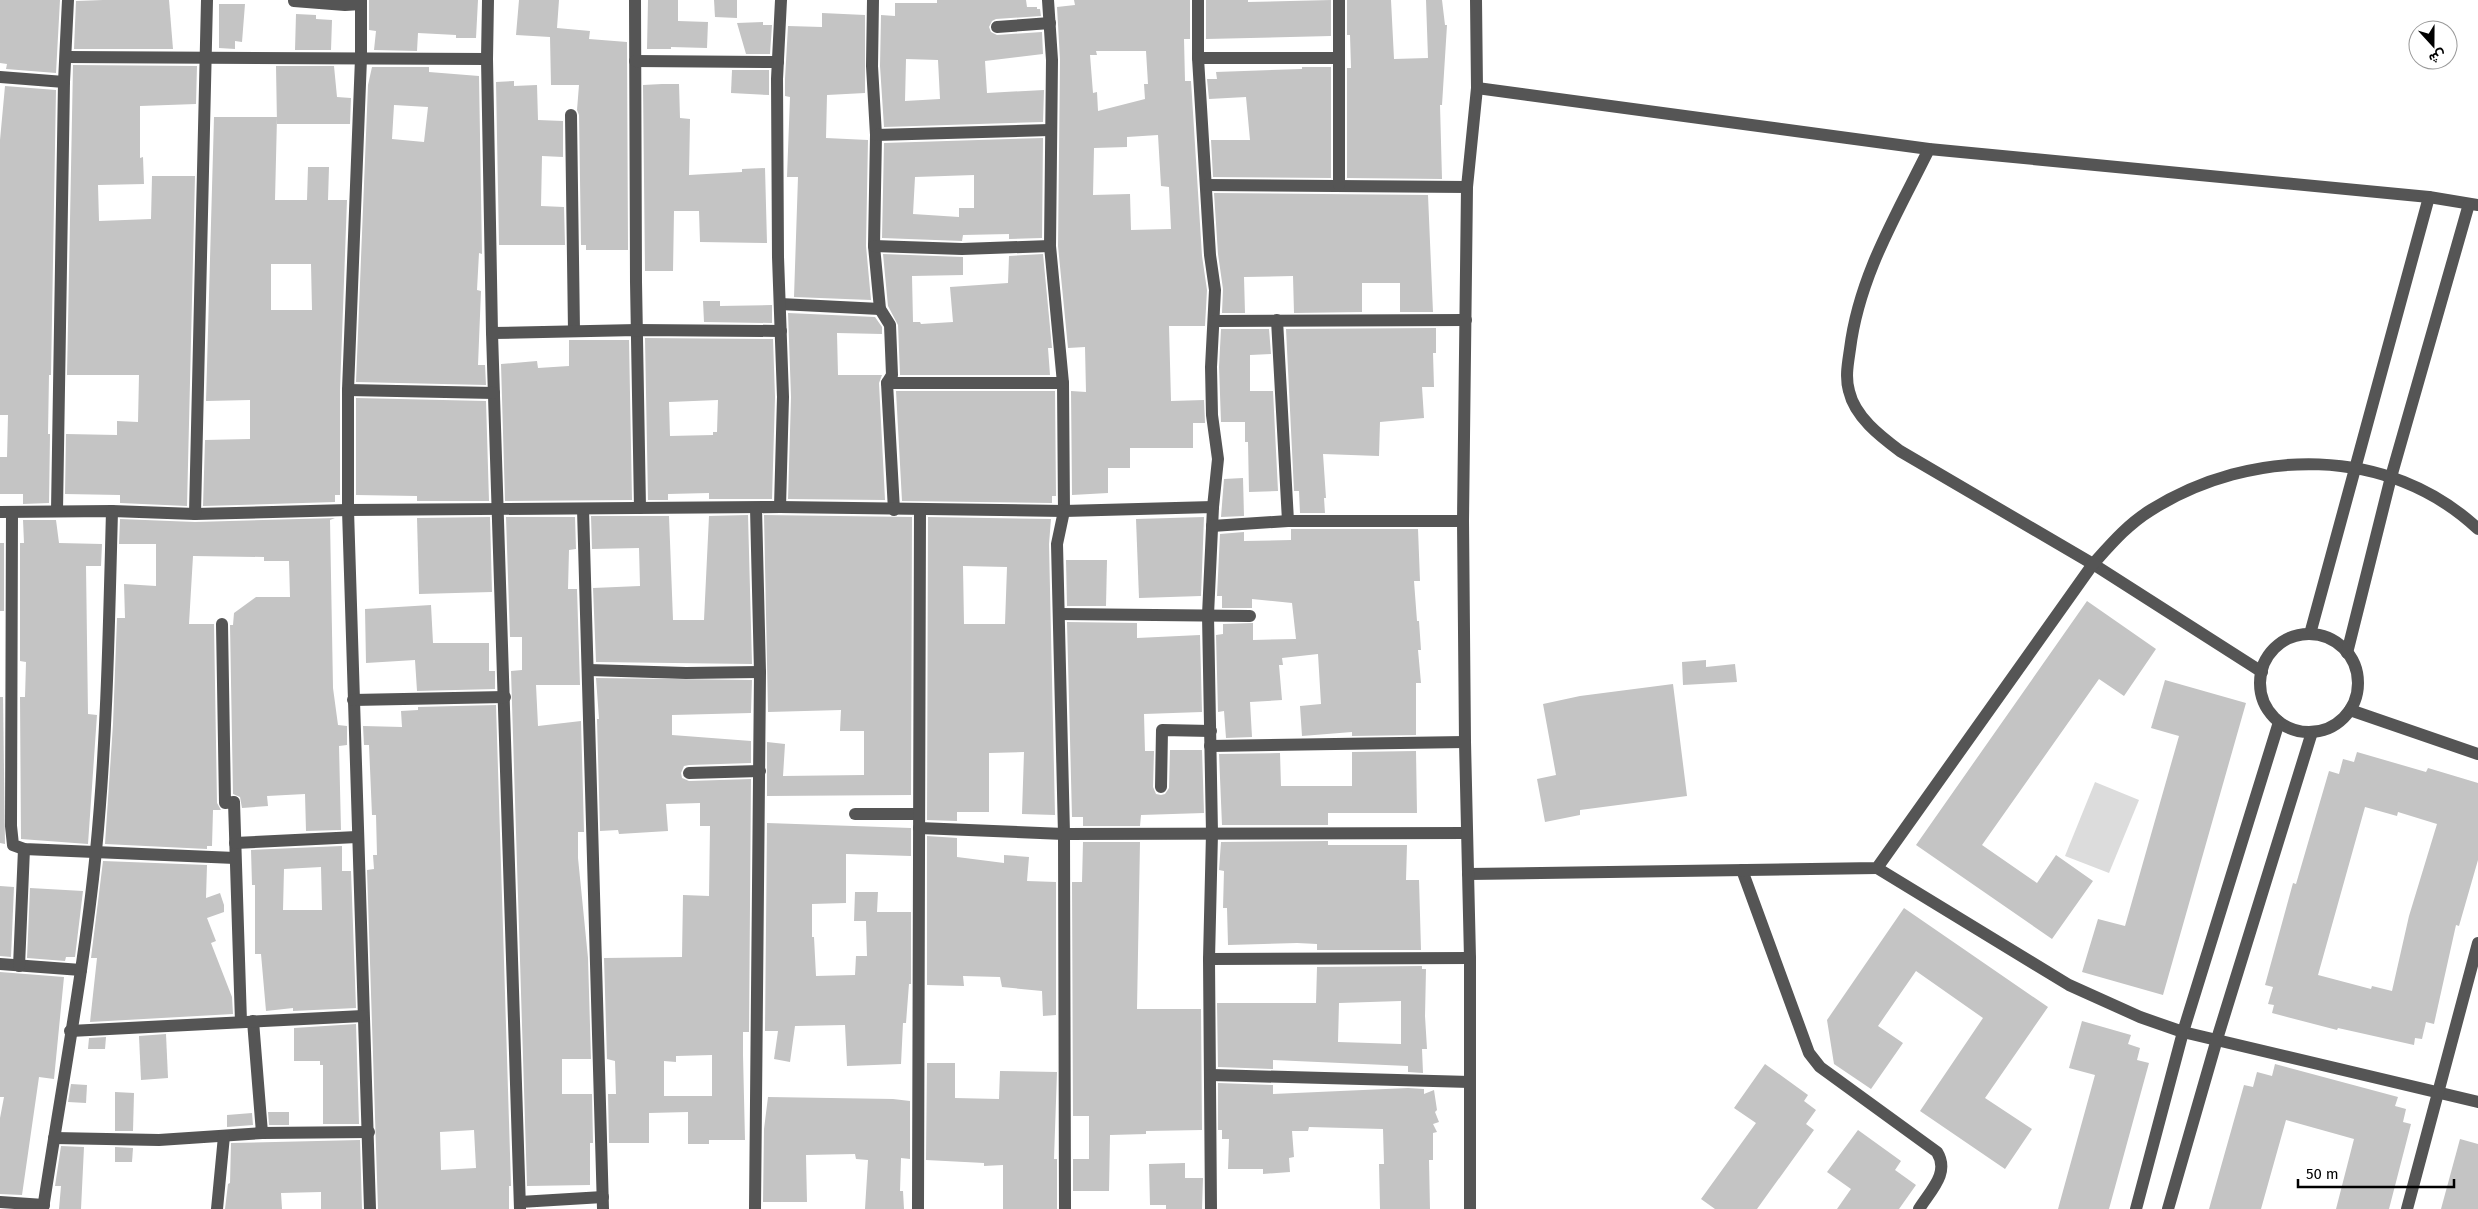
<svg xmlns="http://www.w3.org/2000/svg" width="2478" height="1209" font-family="'Fira Sans',Vazirmatn,sans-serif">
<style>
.green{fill:#dcdcdc}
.building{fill:#c4c4c4;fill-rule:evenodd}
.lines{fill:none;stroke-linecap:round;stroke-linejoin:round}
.minor{stroke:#555;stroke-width:12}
</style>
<rect width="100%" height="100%" fill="#fff"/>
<polygon class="green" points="2095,782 2139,800 2109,873 2065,856"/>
<g class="building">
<polygon points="0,0 60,0 56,73 6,69 7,64 0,63"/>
<polygon points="103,0 169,0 173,49 74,49 76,1"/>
<polygon points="369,0 478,0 476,38 456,38 456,35 418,33 417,51 374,50 376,31 369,30"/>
<polygon points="519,0 559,0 557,28 590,31 589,39 627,42 628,250 586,250 586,245 581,245 579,115 577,110 579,85 551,85 550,37 516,35"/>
<polygon points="648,0 678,0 678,21 708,22 707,48 671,47 671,49 647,49"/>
<polygon points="714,0 737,0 737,18 715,17"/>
<path d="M937,0H1026L1027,7H1037V9H1040L1041,16L996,19L992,21L989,27L991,32L997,35L1042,32L1043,54L985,61L987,93L1044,90L1043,122L884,127L880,66L881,15L895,16V3H937ZM906,59L938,60L940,99L905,101Z"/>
<path d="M1074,0H1190V39H1184L1185,81H1191L1202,256L1207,290L1205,326H1169L1171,401L1204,400L1205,423H1193V448H1130V468H1108V493L1072,495L1071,391L1086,392L1085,347L1068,348L1058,246L1060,60L1057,7L1075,5ZM1096,51H1146L1148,84H1144L1145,99L1098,111L1097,92L1093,93L1090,55H1097ZM1158,135L1161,186L1169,187L1171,229L1131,230L1130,194L1093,195L1094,148L1127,147V137Z"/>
<polygon points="1206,0 1248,0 1248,2 1331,0 1331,36 1206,39"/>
<polygon points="1347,0 1391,0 1394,59 1428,58 1426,0 1442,0 1445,25 1447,25 1442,105 1440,105 1442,179 1347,178 1347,68 1351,68 1350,35 1347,35"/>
<polygon points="219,4 245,4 242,42 235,41 235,49 219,48"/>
<polygon points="822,13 865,15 865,93 827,95 826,138 868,140 866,246 871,300 794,297 798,177 787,177 790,97 785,96 785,79 788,26 822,27"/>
<polygon points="296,14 316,15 316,19 332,20 331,50 295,50"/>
<polygon points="763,22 763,25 772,25 770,54 746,54 737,23"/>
<polygon points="73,65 197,66 196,104 140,106 140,158 143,157 144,184 98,185 99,221 151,219 152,176 195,176 187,506 120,503 120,495 65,494 66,434 117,435 117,421 138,422 139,375 67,375"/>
<polygon points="276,66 334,66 337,97 351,98 350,124 277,124"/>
<path d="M372,67H429V72L479,76L482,254L479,253L477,290L481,291L478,365H485L486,385L356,382L368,85ZM394,105L428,107L424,142L392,139Z"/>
<polygon points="1302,67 1331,67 1331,178 1213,177 1211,140 1250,140 1246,97 1209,99 1207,79 1217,79 1216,72 1302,69"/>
<polygon points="732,70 769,70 769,95 731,93"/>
<polygon points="514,81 514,86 537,85 538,120 563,121 563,157 542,156 541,206 564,207 565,245 499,245 496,82"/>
<polygon points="662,84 679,84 680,118 690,119 689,175 742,172 742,169 765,168 767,243 700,242 699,211 674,211 673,271 645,271 643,85"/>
<polygon points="5,86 56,90 51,375 49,375 48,434 50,434 49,503 23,504 23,494 0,494 0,457 7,457 8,415 0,415 0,140"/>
<path d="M214,117H277L275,200H307L308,167H329L328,200H347L340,390V495H335V502L203,506L205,440L250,439V400L206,401ZM271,264H311L312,310H271Z"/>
<path d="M1043,138L1042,238L1009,239V234L963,235L962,241L882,238L884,143ZM974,175V208H959V217L913,214L915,177Z"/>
<polygon points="1214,193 1428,195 1433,312 1400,312 1400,283 1362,283 1362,312 1294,313 1293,276 1244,277 1245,313 1222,313 1223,289 1218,254"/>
<polygon points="883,254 963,257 963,275 912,276 913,322 920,322 921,324 953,322 950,287 1008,283 1009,256 1043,254 1052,348 1048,348 1050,375 900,375 898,325 888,306"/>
<polygon points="703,301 720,301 720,306 772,305 772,323 704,322"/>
<polygon points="788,313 875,317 882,327 882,334 837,333 838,375 882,375 879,383 885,500 788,499 791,397"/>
<polygon points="1436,328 1436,353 1433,353 1434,387 1422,387 1424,418 1380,422 1379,456 1323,454 1326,498 1324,498 1325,513 1300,513 1299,491 1294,491 1286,329"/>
<polygon points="1221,329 1269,329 1271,354 1250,355 1250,391 1273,391 1278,491 1249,492 1248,442 1245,442 1245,422 1221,422 1219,367"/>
<path d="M645,338L773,339L775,397L772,499H709V493L668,494V500H648ZM718,400L717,432H713V435L670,436L669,402Z"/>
<polygon points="569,340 629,340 632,500 505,501 501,364 537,361 538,368 569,366"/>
<polygon points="896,391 1055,391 1056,496 1052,496 1052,503 902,501"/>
<polygon points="356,398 486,401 489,501 417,501 417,496 356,495"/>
<polygon points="1243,478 1244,516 1221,517 1224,479"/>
<polygon points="748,515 752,664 596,662 593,588 640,586 639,548 592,549 591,516 669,516 673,620 704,620 709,516"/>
<polygon points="764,515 912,517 911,795 767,796 767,742 785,744 783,776 864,775 864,731 840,731 841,710 768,712"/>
<polygon points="490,517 492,592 419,594 417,518"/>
<polygon points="506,517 575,517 576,549 569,550 568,589 577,589 580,685 536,685 538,726 581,721 584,832 578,832 578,858 588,958 591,1059 562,1059 562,1094 592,1094 593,1143 590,1143 590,1185 527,1186 511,671 522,670 522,637 510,637"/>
<path d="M928,517L1051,519L1049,544L1055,815L1022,814L1024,752L989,753V812H957V821L927,820ZM963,566L1007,567L1005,624H964Z"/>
<polygon points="1204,517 1201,596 1139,598 1136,519"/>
<polygon points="335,518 330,520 333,688 338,725 347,726 347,745 339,746 341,830 306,831 305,794 267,796 268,806 242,808 240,797 233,794 230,625 233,625 234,613 256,597 290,597 289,561 264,561 264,557 193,556 189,624 214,624 217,803 221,810 213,810 212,846 207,846 207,849 105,844 113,724 117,618 125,618 124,584 156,586 156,544 119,544 120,519 195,522"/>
<polygon points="23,520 56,520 59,543 102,544 101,566 86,566 88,714 97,715 88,844 21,839 20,697 25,697 26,662 20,661 20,543 24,543"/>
<polygon points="1291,529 1418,529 1420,581 1414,581 1417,621 1419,621 1421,650 1418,650 1421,683 1416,683 1416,735 1352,736 1352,732 1302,736 1300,706 1321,704 1318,654 1282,658 1283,665 1279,665 1282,700 1250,702 1252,737 1226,738 1224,711 1218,712 1216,635 1223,634 1223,624 1253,623 1253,640 1296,639 1292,603 1252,599 1252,608 1222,608 1222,596 1217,596 1220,534 1244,532 1244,541 1291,540"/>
<rect x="0" y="543" width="4" height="68"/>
<polygon points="1066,560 1107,560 1106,606 1067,606"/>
<polygon points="2087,601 2156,649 2124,696 2099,679 1982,845 2037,883 2056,855 2093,881 2052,939 1916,845"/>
<polygon points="431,605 433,643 489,643 489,671 495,671 495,689 417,691 415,660 366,663 365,609"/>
<polygon points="1067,622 1137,623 1137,638 1200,635 1202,712 1144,714 1145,751 1154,751 1153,787 1156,794 1161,795 1165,794 1169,788 1170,750 1202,750 1204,813 1141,815 1140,826 1083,826 1083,817 1072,817"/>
<polygon points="1706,660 1706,667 1735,664 1737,682 1683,685 1682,662"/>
<path d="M596,678L752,680L751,713L672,715V735L751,741V763L689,765L684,766L681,773L682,778L689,781L751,779L749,1032H743V1055L745,1140H709V1144H688V1112L649,1113V1143H609L608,1094H616L615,1061L607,1059L604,958L682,957L683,895L709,896L710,826H700V803L666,804L668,831L619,834L618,830L600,831L597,719H599ZM712,1055V1096H664V1061L676,1062V1056Z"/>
<polygon points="2165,680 2246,703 2163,995 2082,972 2098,919 2125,926 2179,736 2151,728"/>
<polygon points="1673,684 1687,796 1580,810 1580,815 1545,822 1537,779 1556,775 1543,704 1580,696"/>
<polygon points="0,697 3,697 5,844 0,843"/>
<path d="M496,705L511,1186H509V1209H378L367,870L374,869L373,855H377L376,815H372L369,745H364L363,726L402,727L401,711L418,710V707ZM474,1130L476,1168L441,1170L440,1132Z"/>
<polygon points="1416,751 1417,813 1328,813 1328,825 1222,825 1219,754 1280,753 1281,786 1352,786 1352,752"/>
<path d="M2357,752L2426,772L2428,768L2478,783V860L2459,926L2456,925L2434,1024L2426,1022L2422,1039L2415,1038L2414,1045L2338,1028L2337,1030L2272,1013L2274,1005L2268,1004L2273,987L2265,985L2293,883L2296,884L2329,771L2339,774L2343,759L2354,762ZM2365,807L2397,816L2398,812L2437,824L2409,916L2392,991L2372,986L2371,989L2318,975Z"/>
<polygon points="767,823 911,828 911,856 846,854 846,903 812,904 812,937 814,937 816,976 855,975 856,956 867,956 866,921 854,921 855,892 878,892 877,912 911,912 911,984 909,984 906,1023 903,1023 901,1064 847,1066 845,1025 795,1026 790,1062 774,1059 778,1031 765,1031"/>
<polygon points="927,836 957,838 957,857 1004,863 1004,855 1029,857 1027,881 1056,882 1056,1015 1043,1016 1042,991 1002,987 1000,977 963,976 964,986 927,985"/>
<polygon points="1328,841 1328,845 1407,845 1406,880 1419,880 1421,950 1317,950 1317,944 1297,943 1228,945 1227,908 1223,908 1224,871 1219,870 1221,842"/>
<polygon points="1083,842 1140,842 1137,1009 1201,1009 1202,1130 1146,1131 1146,1134 1110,1135 1109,1191 1073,1191 1073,1159 1089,1159 1089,1116 1073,1116 1072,882 1082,882"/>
<path d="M342,846V871H351L356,1008L293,1011V1008L266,1011L261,954H255V885H252L251,850ZM321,867L322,910H283L284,869Z"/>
<polygon points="103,861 207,865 206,898 220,893 224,905 224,912 207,918 216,941 211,943 232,997 233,1014 90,1022 97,958 91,958"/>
<polygon points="0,886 14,887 11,957 0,956"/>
<polygon points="30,888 83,891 75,957 66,957 65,961 27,958"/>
<polygon points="1904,908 2048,1007 1985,1098 2032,1129 2005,1169 1920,1111 1983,1018 1916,971 1878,1026 1903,1043 1871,1089 1834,1064 1827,1020"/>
<path d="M1422,966V969H1426L1425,1016L1427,1049H1422L1423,1073L1408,1072V1066L1273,1060V1069L1218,1067L1217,1003H1316L1317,967ZM1401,1001V1044L1338,1042L1339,1003Z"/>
<polygon points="0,972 64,977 54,1079 39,1077 22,1195 0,1194 0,1118 4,1097 0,1097"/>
<polygon points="2082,1021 2131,1035 2128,1044 2140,1048 2137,1060 2149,1063 2109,1209 2058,1209 2095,1075 2069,1068"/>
<polygon points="356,1024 359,1124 323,1124 323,1065 320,1065 320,1061 294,1061 294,1028"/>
<polygon points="166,1034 168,1078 141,1080 139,1036"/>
<polygon points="106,1037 105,1049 88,1049 89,1038"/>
<polygon points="927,1063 955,1063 955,1098 999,1099 1000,1071 1057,1072 1054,1159 1057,1159 1057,1209 1003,1209 1003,1165 984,1166 984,1163 926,1160"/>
<polygon points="1765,1064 1808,1095 1804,1101 1816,1110 1806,1124 1814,1130 1757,1209 1715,1209 1701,1199 1756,1123 1734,1108"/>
<polygon points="2275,1064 2398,1097 2395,1106 2406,1109 2403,1122 2411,1124 2389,1209 2336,1209 2354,1139 2286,1120 2261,1209 2209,1209 2244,1085 2253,1087 2257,1072 2272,1076"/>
<polygon points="1218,1083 1273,1085 1273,1094 1408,1088 1424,1089 1424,1094 1434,1090 1437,1110 1435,1112 1439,1122 1433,1124 1437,1132 1433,1133 1433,1160 1429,1160 1430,1209 1380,1209 1379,1164 1384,1164 1383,1129 1309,1127 1308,1131 1292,1131 1294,1157 1289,1158 1290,1172 1263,1174 1263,1169 1228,1169 1229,1139 1222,1139 1222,1130 1218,1130"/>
<polygon points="71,1084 87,1085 86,1103 68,1102"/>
<polygon points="115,1092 134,1093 133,1131 115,1131"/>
<polygon points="768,1097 893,1099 910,1101 910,1159 901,1158 900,1191 903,1191 904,1209 865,1209 868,1160 856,1159 855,1154 806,1155 807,1202 763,1202 764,1129"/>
<polygon points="268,1112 289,1112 289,1125 269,1125"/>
<polygon points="252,1113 253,1125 227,1127 227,1115"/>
<polygon points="1858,1130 1901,1161 1895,1170 1916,1185 1899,1209 1837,1209 1851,1189 1827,1172"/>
<polygon points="2460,1139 2478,1144 2478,1209 2441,1209"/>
<polygon points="360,1140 362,1209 321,1209 321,1192 281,1193 282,1209 225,1209 228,1184 230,1183 231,1143"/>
<polygon points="61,1146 84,1147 81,1209 59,1209 61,1186 55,1186"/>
<polygon points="115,1147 133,1148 132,1162 115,1162"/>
<polygon points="1185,1163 1185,1178 1203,1178 1202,1209 1166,1209 1166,1205 1150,1205 1149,1164"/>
</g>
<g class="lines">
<g class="minor">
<polyline points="361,0 361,58 348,390 348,510 370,1209"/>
<polyline points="488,0 487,59 492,333 520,1209"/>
<polyline points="635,0 636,282 640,508"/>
<polyline points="873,0 872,66 876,135 874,246 880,309 890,325 892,375 887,383 894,510"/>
<polyline points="1048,0 1052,60 1050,246 1063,383 1064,511 1057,544 1064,834 1065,1209"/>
<polyline points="1198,0 1198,58 1210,255 1215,290 1211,367 1212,415 1218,459 1213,507"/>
<polyline points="294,1 345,5 361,4"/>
<polyline points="997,27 1050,23"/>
<polyline points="66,57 487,59"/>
<polyline points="1198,58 1339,58"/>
<polyline points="635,61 778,62"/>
<polyline points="0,77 64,82"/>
<polyline points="1477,88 1929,149 2429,197 2478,205"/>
<polyline points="571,115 574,331"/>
<polyline points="876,135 1050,130"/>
<path d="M1929,149C1897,214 1859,276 1850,349C1848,363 1845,377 1849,391C1855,417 1880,436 1900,451L2093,564L2262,672"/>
<polyline points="1206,185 1467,187"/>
<polyline points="1339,185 1339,0"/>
<polyline points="874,246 962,249 1050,246"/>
<polyline points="780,304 880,309"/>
<polyline points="1277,320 1288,521"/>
<polyline points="1214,321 1466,320"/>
<polyline points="492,333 637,330 781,331"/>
<polyline points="887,383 1063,383"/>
<polyline points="348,390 494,393"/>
<polyline points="780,507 783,397 778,257 777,79 781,0"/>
<polyline points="583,509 603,1209"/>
<polyline points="57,511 64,82 68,0"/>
<polyline points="0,512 112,511 195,514 348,510 780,507 1064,511 1213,507 1208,615 1212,833 1209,959 1211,1209"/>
<polyline points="12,512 11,826 13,845 24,849 235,858"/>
<polyline points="195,514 207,0"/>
<polyline points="1212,526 1288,521 1463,521"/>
<polyline points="1059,614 1250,616"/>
<polyline points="222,624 225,803 234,802 241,1022"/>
<polyline points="2310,634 2429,197"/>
<circle cx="2309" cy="683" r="49"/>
<polyline points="2347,653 2391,477 2469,204"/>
<polyline points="589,670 686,673 760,672"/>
<polyline points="353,700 505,697"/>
<polyline points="2350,710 2478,754"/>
<polyline points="1210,746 1465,742"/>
<polyline points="689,773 760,771"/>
<polyline points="1161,787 1162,730 1211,731"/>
<polyline points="855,814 919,814"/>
<polyline points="919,828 1064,834 1467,833"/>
<polyline points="235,843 357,837"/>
<polyline points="1877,868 2069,985 2140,1017 2183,1032 2478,1102"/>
<path d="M1742,870L1809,1053L1820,1067L1937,1152C1950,1173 1931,1190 1919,1209"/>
<path d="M1468,874L1877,868L2093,564C2111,544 2128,524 2151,510C2252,447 2389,445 2478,529"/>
<polyline points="1209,959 1470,958"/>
<polyline points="0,964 81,970"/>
<polyline points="19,966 24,849"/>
<polyline points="253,1021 262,1133"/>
<polyline points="70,1031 363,1016"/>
<polyline points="1211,1075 1470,1082"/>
<polyline points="54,1138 159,1140 262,1133 369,1132"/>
<polyline points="0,1202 44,1205"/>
<polyline points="520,1202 603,1197"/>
<path d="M43,1209C61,1090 84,971 96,851C107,738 109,624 112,511"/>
<polyline points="217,1209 224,1136"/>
<polyline points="755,1209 760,672 756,508"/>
<polyline points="918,1209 920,509"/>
<polyline points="1470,1209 1470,958 1465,742 1463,521 1467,187 1477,88 1476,0"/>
<polyline points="2136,1209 2183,1032 2279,722"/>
<polyline points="2168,1209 2217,1039 2312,732"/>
<polyline points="2407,1209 2478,943"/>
</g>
</g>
<g transform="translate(2433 45) rotate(159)"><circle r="24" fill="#ffffff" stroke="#999999"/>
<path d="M0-4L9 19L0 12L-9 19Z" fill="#000000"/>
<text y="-8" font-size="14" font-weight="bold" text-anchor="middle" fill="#000000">ش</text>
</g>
<path d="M2298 1179v8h156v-8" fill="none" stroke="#000000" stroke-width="2.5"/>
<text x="2306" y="1179" font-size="15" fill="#000000" stroke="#ffffff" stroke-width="4" paint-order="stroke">50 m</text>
</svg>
